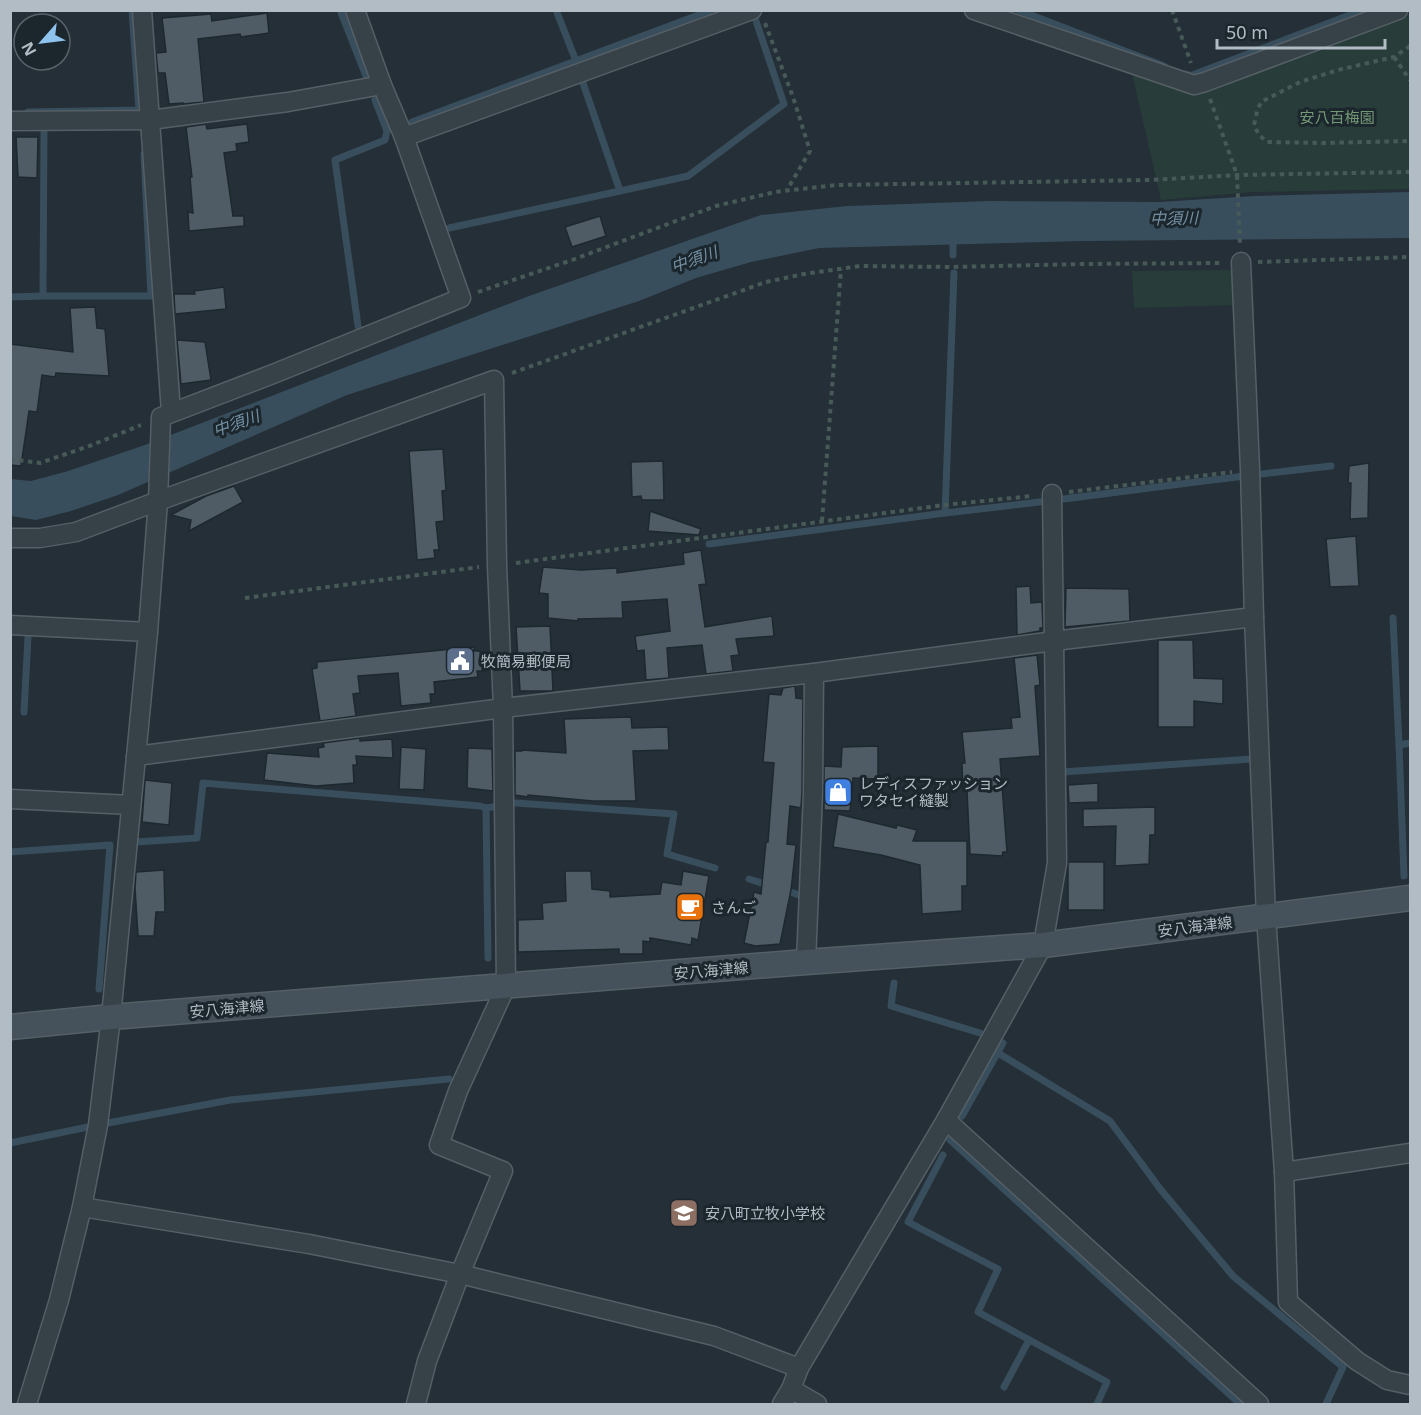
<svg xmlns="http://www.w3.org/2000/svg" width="1421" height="1415" font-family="'Noto Sans','Noto Sans JP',sans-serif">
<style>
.green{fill:#283d3a}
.water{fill:#394e5d}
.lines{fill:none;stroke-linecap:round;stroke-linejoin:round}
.stream{stroke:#394e5d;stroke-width:7}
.building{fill:#4f5c66;stroke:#1e282f;stroke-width:1.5}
.street-casing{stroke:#555f66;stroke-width:21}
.secondary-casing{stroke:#555f66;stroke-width:27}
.path{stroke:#475a58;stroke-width:4;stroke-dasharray:4.5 4.5;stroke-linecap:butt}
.street{stroke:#374148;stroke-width:18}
.secondary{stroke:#45515b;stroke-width:24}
.labels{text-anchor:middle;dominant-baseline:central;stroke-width:6;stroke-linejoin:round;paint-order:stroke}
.park-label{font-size:15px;fill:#729875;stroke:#1c262d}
.poi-label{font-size:15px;fill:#b2bcc4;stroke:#1c262d;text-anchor:start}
.street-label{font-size:15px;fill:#b2bcc4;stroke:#1c262d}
.water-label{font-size:16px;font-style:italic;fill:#7592a5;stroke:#1c262d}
</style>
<rect width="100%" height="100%" fill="#242f37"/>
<g class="green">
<polygon points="1410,13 1410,189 1253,192 1161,200 1131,69 1194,90"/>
<polygon points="1234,270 1236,305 1134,308 1132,271"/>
</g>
<polygon class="water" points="1410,192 1410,238 1083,241 819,248 751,262 696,278 639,301 347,395 118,495 71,511 36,520 11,516 10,479 31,481 68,471 145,445 529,296 761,215 847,206 991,201 1159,202 1255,196"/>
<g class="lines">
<g class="stream">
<polyline points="340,10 366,76"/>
<polyline points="556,10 576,61"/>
<polyline points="1018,10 1164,66"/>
<polyline points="1186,74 1191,76 1195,74 1363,10"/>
<polyline points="28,112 139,110 132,10"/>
<polyline points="412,122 712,10"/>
<polyline points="620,191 688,176 784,104 756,21"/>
<polyline points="449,228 620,191 583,83"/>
<polyline points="953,237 953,255"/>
<path d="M954,273L945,513C1074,499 1202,480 1331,466"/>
<polyline points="43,296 44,132"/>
<polyline points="10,297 43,296 151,296 144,154"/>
<polyline points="358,326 335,160 385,140 387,131 375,100"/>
<polyline points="709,544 945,513"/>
<polyline points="1393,618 1399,745"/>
<polyline points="24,712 28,637"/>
<polyline points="1062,772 1252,759"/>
<polyline points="516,803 674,814 667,854 715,868"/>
<polyline points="486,808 488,958"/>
<polyline points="136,842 197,838 203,783 480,806 486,808 493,807"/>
<polyline points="10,852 110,845 99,989"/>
<polyline points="1404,876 1399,745 1410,743"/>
<polyline points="749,879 771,886"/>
<polyline points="782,889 799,895"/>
<polyline points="894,983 891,1006 980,1033"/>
<polyline points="998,1053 1110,1121 1161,1190 1233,1276 1343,1367 1326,1404"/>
<polyline points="962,1116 1003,1043"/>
<polyline points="108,1123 230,1100 449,1079"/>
<polyline points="950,1140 1240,1404"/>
<polyline points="10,1143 93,1126"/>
<polyline points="943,1155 908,1222 998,1269 978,1312 1107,1382 1097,1404"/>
<polyline points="1004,1387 1029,1340"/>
</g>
</g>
<g class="building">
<polygon points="267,13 269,33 241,37 240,34 198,39 204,102 183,104 183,103 169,104 165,73 158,73 156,53 166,52 162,18 211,14 212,21"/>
<polygon points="206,124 207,129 247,124 249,142 236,144 237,151 224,153 233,216 244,216 244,226 189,231 188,212 193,213 190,177 192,177 186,127"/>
<polygon points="16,137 38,137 37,178 18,177"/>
<polygon points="600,216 606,236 572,247 565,227"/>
<polygon points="224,287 226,309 175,314 174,294 195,294 194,291"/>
<polygon points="95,307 97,328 105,329 109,376 56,373 55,377 42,375 37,412 29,411 21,466 10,465 10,344 73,352 70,308"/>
<polygon points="177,340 205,342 211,380 181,384"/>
<polygon points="443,449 446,490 442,491 444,521 436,522 439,550 434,550 435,558 417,560 409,451"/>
<polygon points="663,461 664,500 642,500 641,496 632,497 631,462"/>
<polygon points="1369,463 1368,518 1350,519 1351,483 1348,483 1349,466"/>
<polygon points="234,486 243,502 189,531 191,520 171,515 206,496"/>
<polygon points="650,511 701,529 699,535 648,531"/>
<polygon points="1356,536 1359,586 1330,587 1326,539"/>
<polygon points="701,550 706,584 699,585 705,627 772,616 774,636 736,639 739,655 731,656 733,671 706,674 702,645 667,648 669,678 646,680 644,650 637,651 635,636 670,631 667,599 622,602 623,618 578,619 578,621 548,618 548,594 539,593 543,567 581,570 617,568 617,573 684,564 683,553"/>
<polygon points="1030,586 1031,603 1042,602 1043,628 1040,628 1040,631 1017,635 1016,587"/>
<polygon points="1066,588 1129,589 1130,621 1065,627"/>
<polygon points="550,626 553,691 520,691 516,627"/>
<polygon points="1158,640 1193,640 1194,678 1223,679 1223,704 1194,701 1194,727 1158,727"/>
<polygon points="474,647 474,651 480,651 483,671 477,671 478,677 434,682 435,694 430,694 431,703 401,706 398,673 358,676 360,693 353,694 356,716 320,721 312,669 317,668 317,662"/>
<polygon points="1037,655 1040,685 1035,686 1040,756 1000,759 1007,852 1003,852 1002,856 970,854 967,791 963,791 962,763 965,763 962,732 1012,728 1011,718 1020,717 1014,658"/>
<polygon points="795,686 796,698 803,699 802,793 801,808 790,806 787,844 796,845 791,890 780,944 755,946 744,943 754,892 761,894 766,842 768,842 774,763 763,762 769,694 781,695 783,688"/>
<polygon points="631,717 632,728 668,727 669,750 633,751 636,801 593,801 528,795 528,797 515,795 515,751 522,751 522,750 566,753 564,719"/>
<polygon points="360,738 360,741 392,739 393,758 356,756 357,765 353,765 354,783 316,786 264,780 267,753 319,757 318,748 324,747 323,743"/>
<polygon points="878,746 878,779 853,778 850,811 824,810 824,766 841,767 842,747"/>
<polygon points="401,747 426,749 424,790 399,789"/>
<polygon points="468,748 492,749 493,791 467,788"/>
<polygon points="145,780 172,783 169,825 142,822"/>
<polygon points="1098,783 1098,802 1069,803 1068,785"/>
<polygon points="1155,807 1155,835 1150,835 1149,864 1115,866 1116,826 1083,827 1083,809"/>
<polygon points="838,814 896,828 897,825 917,830 913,841 967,841 967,886 962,886 962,911 922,914 920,865 881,855 833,847"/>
<rect x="1068" y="862" width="36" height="48"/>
<polygon points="164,870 165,912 156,912 154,936 138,936 135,888 136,872"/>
<polygon points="565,871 591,871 592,889 610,891 610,897 660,894 662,882 681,885 683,871 709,876 698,940 692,938 691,945 650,938 650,942 643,941 643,954 619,954 619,949 518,952 518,920 543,919 542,903 566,901"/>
</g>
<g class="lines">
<g class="street-casing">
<g id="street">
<polyline points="142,10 171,412"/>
<polyline points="974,10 1194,85 1205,82 1398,10"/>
<polyline points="10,121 150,120 288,102 382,85"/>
<polyline points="404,137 752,10"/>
<polyline points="1241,262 1250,469 1254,617 1266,917 1284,1172 1288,1302 1357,1361 1387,1380 1410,1385"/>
<polyline points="10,538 40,538 76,532 158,501 494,380 497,565 503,708 136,756"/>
<polyline points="10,625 148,632"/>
<polyline points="10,799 131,805"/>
<polyline points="806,962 813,793 814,673"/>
<polyline points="946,1120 1259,1404"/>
<polyline points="1284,1172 1410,1153"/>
<polyline points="82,1207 309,1244 460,1274 714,1336 799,1368"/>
<polyline points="791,1389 817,1404"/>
<polyline points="27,1404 59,1300 82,1207 98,1125 111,1017 148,632 158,501 161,417 273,374 461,298 404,137 382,85 355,10"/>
<polyline points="416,1404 427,1361 460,1274 503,1171 439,1145 458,1091 506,986 503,708 814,673 1054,641 1254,617"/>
<polyline points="782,1404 791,1389 799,1368 946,1120 1043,945 1057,863 1052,494"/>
</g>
</g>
<g class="secondary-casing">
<polyline id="secondary" points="10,1027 111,1017 806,962 1043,945 1410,898"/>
</g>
<g class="path">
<polyline points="1172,10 1191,63"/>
<polyline points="765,23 793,97 810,151 787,190"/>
<polyline points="1410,46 1394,57 1338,70 1300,82 1261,102 1257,111 1254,125 1259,135 1267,142 1323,143 1410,141"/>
<polyline points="1394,57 1410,80"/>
<polyline points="1210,99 1237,175 1240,245"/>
<polyline points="1258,262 1410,257"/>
<polyline points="478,292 572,260 716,206 775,192 837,185 1150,180 1237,175 1410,172"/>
<polyline points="512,373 766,282 804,274 860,266 952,267 1083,264 1222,263"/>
<polyline points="10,459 40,463 92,445 141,425"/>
<polyline points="1069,492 1232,472"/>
<polyline points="822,521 841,269"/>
<polyline points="516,563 944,505 1032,496"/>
<polyline points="245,598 479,567"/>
</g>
<use href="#street" class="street"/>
<use href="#secondary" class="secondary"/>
</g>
<defs>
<g id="civic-square" transform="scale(1.5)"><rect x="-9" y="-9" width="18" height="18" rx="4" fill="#5c6f8a" stroke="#1c262d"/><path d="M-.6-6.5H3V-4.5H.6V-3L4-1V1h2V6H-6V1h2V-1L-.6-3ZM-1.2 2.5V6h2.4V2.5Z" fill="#fff"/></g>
<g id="shop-square" transform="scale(1.5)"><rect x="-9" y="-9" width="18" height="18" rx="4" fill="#3f7fe0" stroke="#1c262d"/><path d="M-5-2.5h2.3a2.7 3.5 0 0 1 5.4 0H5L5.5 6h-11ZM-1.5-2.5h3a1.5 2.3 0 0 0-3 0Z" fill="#fff"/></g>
<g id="cafe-square" transform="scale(1.5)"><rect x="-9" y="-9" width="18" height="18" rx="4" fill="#e8710a" stroke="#1c262d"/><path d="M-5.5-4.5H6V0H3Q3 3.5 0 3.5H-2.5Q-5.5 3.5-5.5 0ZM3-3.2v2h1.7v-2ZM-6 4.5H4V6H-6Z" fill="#fff"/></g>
<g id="school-square" transform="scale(1.5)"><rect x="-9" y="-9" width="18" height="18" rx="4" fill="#8d6e63" stroke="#1c262d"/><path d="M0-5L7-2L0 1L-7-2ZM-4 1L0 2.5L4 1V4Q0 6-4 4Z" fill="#fff"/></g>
</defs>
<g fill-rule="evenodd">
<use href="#civic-square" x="460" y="661"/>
<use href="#shop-square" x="838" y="792"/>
<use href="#cafe-square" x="690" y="907"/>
<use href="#school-square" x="684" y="1213"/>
</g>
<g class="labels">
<g class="park-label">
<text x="1337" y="117">安八百梅園</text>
</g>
<g class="poi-label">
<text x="481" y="661">牧簡易郵便局</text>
<text x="859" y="783">レディスファッション<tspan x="859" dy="17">ワタセイ縫製</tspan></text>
<text x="711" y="907">さんご</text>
<text x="705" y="1213">安八町立牧小学校</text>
</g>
<g class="street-label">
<text transform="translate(1195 926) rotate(-7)">安八海津線</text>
<text transform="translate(711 970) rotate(-5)">安八海津線</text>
<text transform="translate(227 1008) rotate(-5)">安八海津線</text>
</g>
<g class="water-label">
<text transform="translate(1174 218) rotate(-1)">中須川</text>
<text transform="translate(694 259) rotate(-20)">中須川</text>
<text transform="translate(236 423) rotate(-20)">中須川</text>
</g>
</g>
<rect width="1421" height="1415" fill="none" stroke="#b2bcc4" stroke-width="24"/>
<g transform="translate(42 42) rotate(242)"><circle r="28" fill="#1c262d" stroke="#586269" stroke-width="1.5"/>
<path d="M0-4.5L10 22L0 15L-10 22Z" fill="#8ec3ed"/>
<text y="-9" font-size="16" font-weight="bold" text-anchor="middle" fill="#b2bcc4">N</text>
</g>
<path d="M1217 39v9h168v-9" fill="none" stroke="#b2bcc4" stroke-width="3"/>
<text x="1226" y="39" font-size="18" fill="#b2bcc4" stroke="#1c262d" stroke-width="4.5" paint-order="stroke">50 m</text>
</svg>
